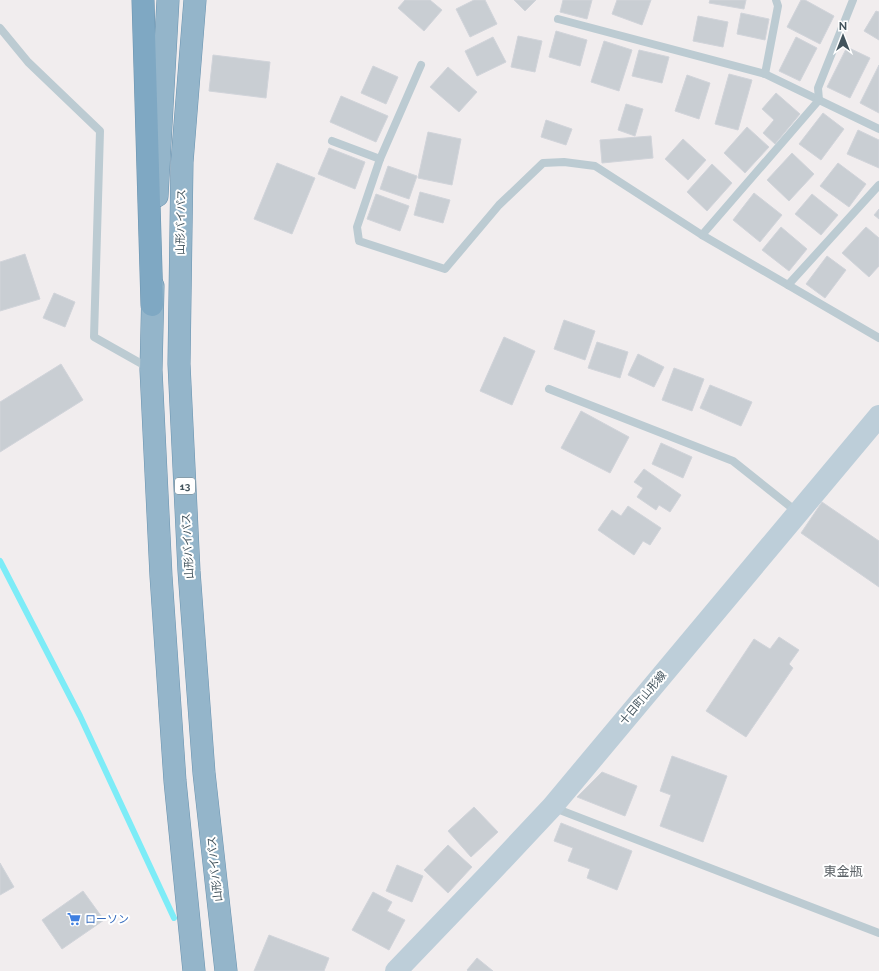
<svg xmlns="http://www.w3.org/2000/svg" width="879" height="971" font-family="Raleway,'Noto Sans JP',sans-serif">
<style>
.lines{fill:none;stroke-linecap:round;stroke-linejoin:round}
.stream{stroke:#7decf7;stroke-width:6}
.building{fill:#c9ced3;stroke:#d1d4da}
.trunk-casing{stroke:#6a93af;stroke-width:23}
.motorway-casing{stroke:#6a93af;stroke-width:23}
.service{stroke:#bccbd2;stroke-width:8}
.secondary{stroke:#bdced9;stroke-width:22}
.trunk{stroke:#94b5ca;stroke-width:22}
.motorway{stroke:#7fa8c3;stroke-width:22}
.labels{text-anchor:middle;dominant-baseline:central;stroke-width:4;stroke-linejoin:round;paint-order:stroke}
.shield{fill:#fff;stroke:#7b878e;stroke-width:1}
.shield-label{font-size:10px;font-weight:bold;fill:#43545d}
.street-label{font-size:11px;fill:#43545d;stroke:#fff}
.shop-label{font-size:11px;fill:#366cbe;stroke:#fff;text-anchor:start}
.quarter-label{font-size:13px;fill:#595f64;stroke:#fff}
</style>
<rect width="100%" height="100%" fill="#f1edee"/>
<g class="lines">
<polyline class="stream" points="0,561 80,716 174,918"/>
</g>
<g class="building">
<polygon points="405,0 430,0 442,10 424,31 398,8"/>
<polygon points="474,0 485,0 497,24 470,37 456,9"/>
<polygon points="514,0 536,0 525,11"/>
<polygon points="563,0 592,0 587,19 560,12"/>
<polygon points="617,0 651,0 642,25 612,14"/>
<polygon points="710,0 746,0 744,9 709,3"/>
<polygon points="801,0 805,0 834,16 820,44 787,27"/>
<polygon points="876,11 879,12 879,40 864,31"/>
<polygon points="741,13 769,19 765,40 737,34"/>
<polygon points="698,16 728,22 723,47 693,41"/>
<polygon points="556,31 587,40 580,66 549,57"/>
<polygon points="518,36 542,41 535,72 511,67"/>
<polygon points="493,37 506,62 477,76 465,51"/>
<polygon points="796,37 817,48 800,81 779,71"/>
<polygon points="604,41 632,50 619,91 591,82"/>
<polygon points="847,47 870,58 850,98 827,87"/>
<polygon points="639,50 669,57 662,83 632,76"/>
<polygon points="213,55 270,62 266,98 209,91"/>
<polygon points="879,65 879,113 860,103"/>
<polygon points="373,66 398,77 386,104 361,93"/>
<polygon points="448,67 477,92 459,112 430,87"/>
<polygon points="729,74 752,80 738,130 715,124"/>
<polygon points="687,75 710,83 699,119 675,111"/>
<polygon points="776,93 800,114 775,144 763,133 774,120 762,109"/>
<polygon points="341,96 388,116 376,142 330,122"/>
<polygon points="626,104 643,109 635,136 618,130"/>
<polygon points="823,113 844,129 821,160 799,144"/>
<polygon points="546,120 572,129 566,145 541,137"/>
<polygon points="747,127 769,147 745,173 724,153"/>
<polygon points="858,130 879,140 879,168 847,154"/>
<polygon points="428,132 461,139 452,185 418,178"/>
<polygon points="651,136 653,158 602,163 600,140"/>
<polygon points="683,139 706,160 688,180 665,159"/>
<polygon points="329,148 365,162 355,189 318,174"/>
<polygon points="792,153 814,174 789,201 767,180"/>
<polygon points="277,163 315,178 292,234 254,219"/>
<polygon points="838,163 866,184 849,207 820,186"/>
<polygon points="712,164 732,183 707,211 687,192"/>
<polygon points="388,166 417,176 409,199 380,189"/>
<polygon points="420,192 450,200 443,223 414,215"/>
<polygon points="754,193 782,215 760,242 733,220"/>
<polygon points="376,194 409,206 400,231 367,219"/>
<polygon points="812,194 838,215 821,235 795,214"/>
<polygon points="879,209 879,219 874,215"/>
<polygon points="781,227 807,249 789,271 762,250"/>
<polygon points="866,227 879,238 879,266 869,277 842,253"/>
<polygon points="25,254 40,299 0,311 0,262"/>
<polygon points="827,256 846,270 825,298 806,284"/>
<polygon points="54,293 75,302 65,327 43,318"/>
<polygon points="564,320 595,331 585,360 554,349"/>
<polygon points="504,337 535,351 512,405 480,391"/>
<polygon points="597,342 628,352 620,378 588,368"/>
<polygon points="638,354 664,367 654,387 628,375"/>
<polygon points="61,364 83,400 0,452 0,402"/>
<polygon points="674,368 704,379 692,411 662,400"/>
<polygon points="710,385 752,402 741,426 700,408"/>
<polygon points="581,411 629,437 610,473 561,448"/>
<polygon points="661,443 692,457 683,478 652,464"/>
<polygon points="644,469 681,495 670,512 659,505 656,510 637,497 643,488 634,482"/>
<polygon points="822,502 879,541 879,587 801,533"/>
<polygon points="628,506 661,528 650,545 643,541 634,555 598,530 612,510 621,516"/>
<polygon points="779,637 799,650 789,664 793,668 746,737 706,711 754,639 770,649"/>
<polygon points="672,756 727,776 703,842 660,826 671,795 660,791"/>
<polygon points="602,772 637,786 625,816 577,797"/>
<polygon points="474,807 498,832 471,857 448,831"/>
<polygon points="561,823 632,851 617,890 587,878 590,869 568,861 573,848 554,841"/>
<polygon points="448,845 472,867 448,893 424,870"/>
<polygon points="0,863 14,887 0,895"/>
<polygon points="397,865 423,876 412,902 386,891"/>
<polygon points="83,891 104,920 62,949 42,920"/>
<polygon points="373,892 392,902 387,911 405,920 389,950 352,930"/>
<polygon points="269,935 329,958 324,971 254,971"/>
<polygon points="477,958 493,971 468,971 467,970"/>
</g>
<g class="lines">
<g class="trunk-casing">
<g id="trunk">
<polyline points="195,0 182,162 179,364 189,571 204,773 226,971"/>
<polyline points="157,196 168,0"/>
<polyline points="153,286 151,370 161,576 175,781 194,971"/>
</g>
</g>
<g class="motorway-casing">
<polyline id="motorway" points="143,0 152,305"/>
</g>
<g class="service">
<polyline points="558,19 765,74 879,129"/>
<polyline points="0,28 28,62 100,131 94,337 149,368"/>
<polyline points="421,65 380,159 357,227 359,241 445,269 499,205 543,163 564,162 595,166 702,235 879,338"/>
<polyline points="765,74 778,6 776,0"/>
<polyline points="332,141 380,159"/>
<polyline points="702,235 819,100 818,88 853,0"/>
<polyline points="788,285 879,185"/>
<polyline points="549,389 733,461 797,512"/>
<polyline points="552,807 879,933"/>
</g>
<polyline class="secondary" points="396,971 491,872 552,807 879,416"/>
<use href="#trunk" class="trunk"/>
<use href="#motorway" class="motorway"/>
</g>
<defs>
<g id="supermarket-bare" transform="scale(1.08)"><path d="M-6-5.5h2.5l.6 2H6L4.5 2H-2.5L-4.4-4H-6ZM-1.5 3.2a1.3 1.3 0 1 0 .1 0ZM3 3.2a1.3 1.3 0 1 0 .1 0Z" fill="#3f7fe0" stroke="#fff" stroke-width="2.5" paint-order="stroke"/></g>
</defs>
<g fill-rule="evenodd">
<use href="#supermarket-bare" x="74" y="919"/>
</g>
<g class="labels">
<rect class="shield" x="175" y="478" width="20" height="16" rx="3"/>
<g class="shield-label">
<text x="185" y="486">13</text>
</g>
<g class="street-label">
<text transform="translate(181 222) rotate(-89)">山形バイパス</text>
<text transform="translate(188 546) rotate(-93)">山形バイパス</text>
<text transform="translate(643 698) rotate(-50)">十日町山形線</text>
<text transform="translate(215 869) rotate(-96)">山形バイパス</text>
</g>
<g class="shop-label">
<text x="85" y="919">ローソン</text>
</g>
<g class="quarter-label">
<text x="843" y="871">東金瓶</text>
</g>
</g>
<g transform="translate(843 36)" stroke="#ffffff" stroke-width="3" paint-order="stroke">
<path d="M0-3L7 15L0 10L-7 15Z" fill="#43545d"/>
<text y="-6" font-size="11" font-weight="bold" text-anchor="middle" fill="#43545d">N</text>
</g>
</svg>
